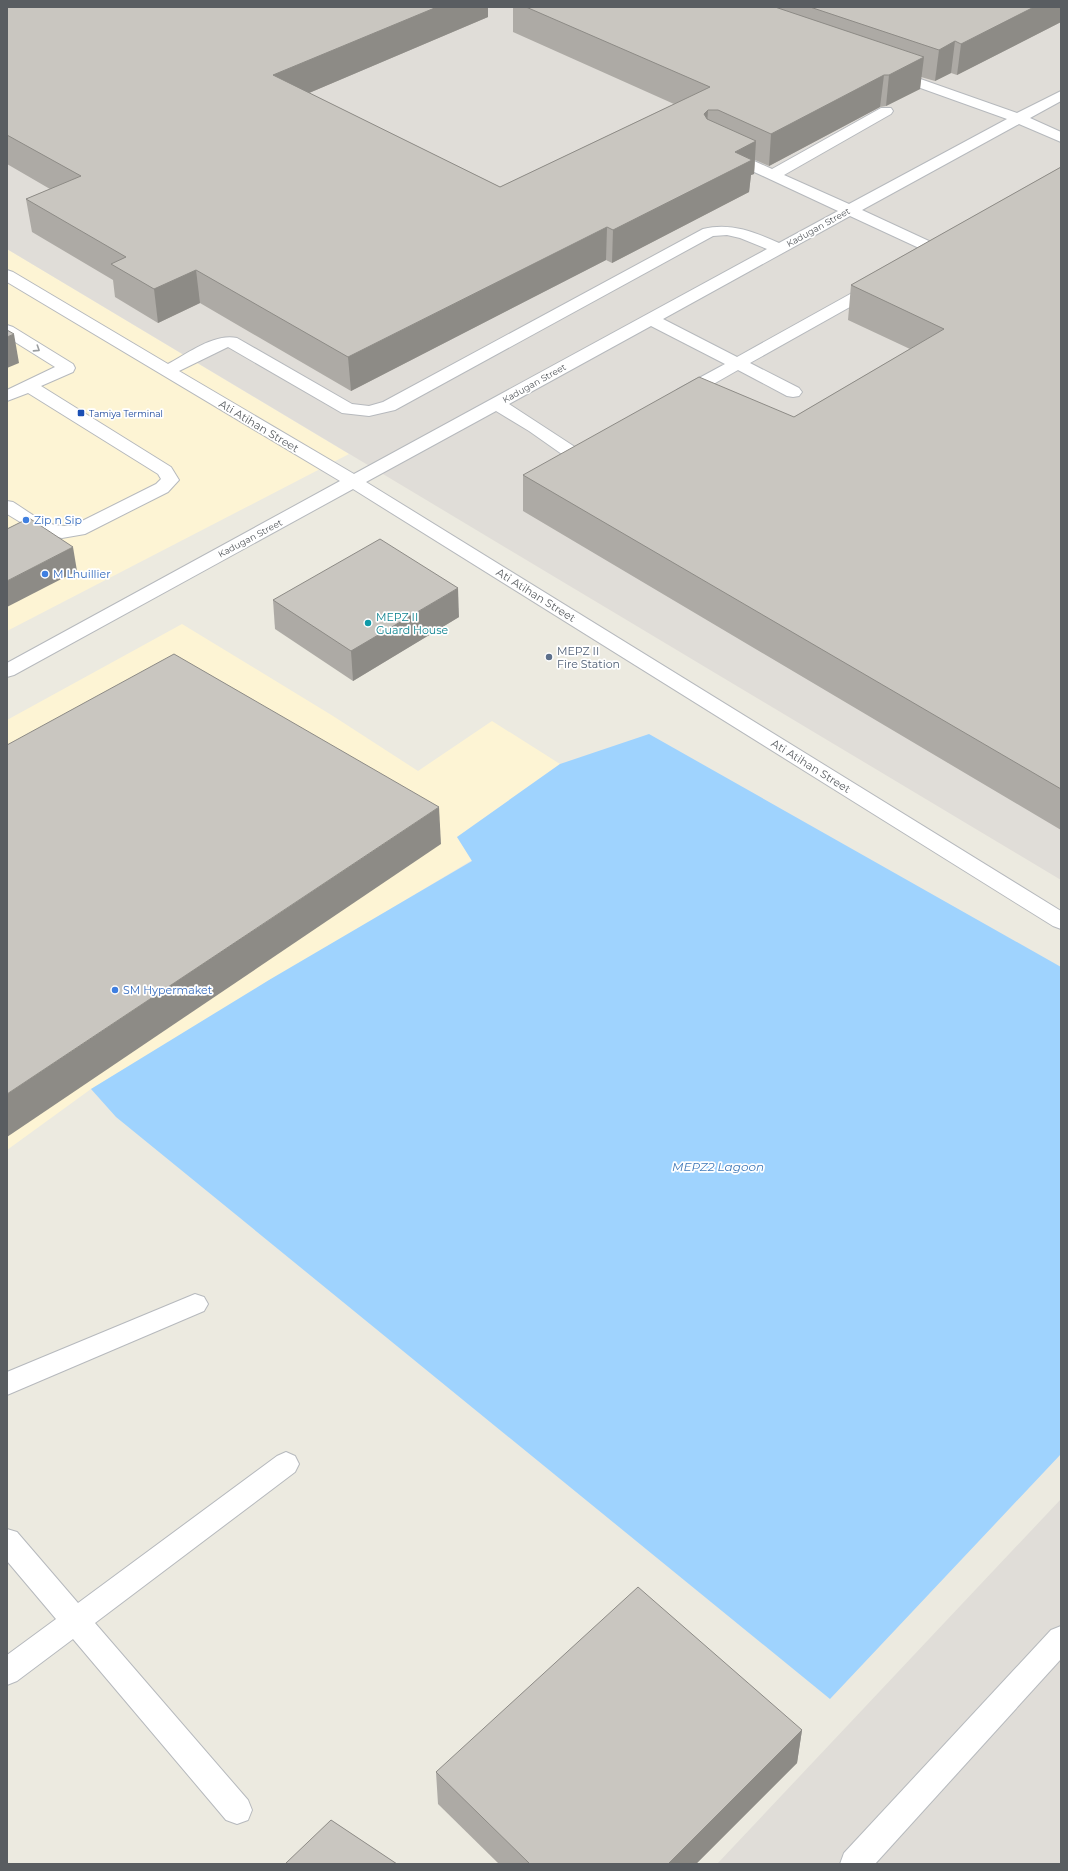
<svg xmlns="http://www.w3.org/2000/svg" width="1068" height="1871" font-family="Montserrat,sans-serif">
<style>
.commercial{fill:#fdf4d4}
.industrial{fill:#e0ddd8}
.water{fill:#9fd3fe}
.lines{fill:none;stroke-linecap:round;stroke-linejoin:round}
.minor-casing{stroke:#b6b9bd;stroke-width:2}
.minor{fill:#fff;fill-rule:evenodd}
.wall{fill:#adaaa5}
.shaded-wall{fill:#8d8b86}
.building{fill:#c9c6c0;stroke:#8d8b86}
.oneway{stroke:#9b9ea0}
.transit-dot{fill:#1a4fb4;stroke:#fff;stroke-width:1.5}
.shop-dot{fill:#3f7fe0;stroke:#fff;stroke-width:1.5}
.culture-dot{fill:#0f9aa8;stroke:#fff;stroke-width:1.5}
.service-dot{fill:#5c6f8a;stroke:#fff;stroke-width:1.5}
.labels{text-anchor:middle;dominant-baseline:central;stroke-width:3.5;stroke-linejoin:round;paint-order:stroke}
.far-street-label{font-size:9px;fill:#595d61;stroke:#fff}
.far-transit-label{font-size:9px;fill:#164399;stroke:#fff;text-anchor:start}
.street-label{font-size:11px;fill:#595d61;stroke:#fff}
.shop-label{font-size:11px;fill:#366cbe;stroke:#fff;text-anchor:start}
.culture-label{font-size:11px;fill:#0d838f;stroke:#fff;text-anchor:start}
.service-label{font-size:11px;fill:#4e5e75;stroke:#fff;text-anchor:start}
.water-label{font-size:12px;font-style:italic;fill:#4079b8;stroke:#fff}
</style>
<rect width="100%" height="100%" fill="#eceae0"/>
<g class="commercial">
<polygon points="7,249 349,454 7,631"/>
<polygon points="182,624 333,716 418,771 492,721 560,764 457,837 472,860 91,1089 7,1150 7,720"/>
</g>
<g class="industrial">
<polygon points="7,7 1061,7 1061,880 7,249"/>
<polygon points="1061,1499 1061,1864 717,1864"/>
</g>
<polygon class="water" points="649,734 1061,967 1061,1454 830,1699 116,1117 91,1089 269,980 472,861 457,837 560,764"/>
<g class="lines">
<g class="minor-casing">
<g id="minor">
<path d="M892,69L1017,113L1061,91V101L1030,118L1061,132V142L1019,124L862,210L944,248L946,251L944,254H932L850,216L663,319L737,357L870,283L876,281L882,283L884,286L882,289L750,363L799,388L802,392L799,396L793,397L787,396L738,370L689,398L683,399L677,398L674,394L677,390L725,364L651,326L509,404L578,449L581,453L578,457L572,458L566,457L529,431L496,411L366,482L1061,911V929L1053,926L353,489L14,675L7,677V663L340,481L7,282V270L13,272L168,364C187,354 214,333 237,338L352,404L369,406L383,402L703,229C731,222 754,232 779,243L838,211L722,157L720,154L722,151H732L772,169L881,108H891L893,111L891,114L784,175L849,204L1007,119L887,76L885,73L887,70ZM727,235L740,238L767,249L354,474L179,371L228,347L342,413L369,416L395,410L713,236Z"/>
<path d="M7,325L13,327L73,364L75,368L73,372L41,386L171,467L179,480L168,492L85,534L62,538L40,534L7,514V501L13,502C34,515 49,530 74,525L156,484L161,479L158,474L28,393L7,401V390L55,367L7,337Z"/>
<polygon points="195,1294 204,1297 208,1304 204,1311 7,1395 7,1372"/>
<polygon points="286,1452 295,1456 299,1464 295,1472 95,1623 248,1800 252,1810 248,1820 237,1824 226,1820 73,1639 17,1681 7,1685 7,1655 56,1619 7,1561 7,1529 17,1532 78,1603 277,1456"/>
<polygon points="1061,1626 1061,1659 875,1864 840,1864 844,1853 1051,1630"/>
</g>
</g>
<use href="#minor" class="minor"/>
</g>
<g class="wall">
<polygon points="7,7 488,7 488,17 309,93 500,187 674,104 513,32 513,7 1061,7 1061,22 957,75 951,73 935,81 921,77 920,89 886,106 880,107 769,166 755,160 754,174 751,175 749,192 612,263 606,260 351,391 200,303 158,323 115,297 113,280 32,232 26,199 50,189 7,164"/>
<polygon points="1061,167 1061,830 523,511 523,475 794,417 910,349 848,320 851,285"/>
<polygon points="273,600 459,617 353,681 275,629"/>
<polygon points="802,1730 797,1763 696,1864 499,1864 438,1804 436,1772"/>
</g>
<g class="shaded-wall">
<polygon points="437,7 488,7 488,17 276,107 273,75"/>
<polygon points="1034,7 1061,7 1061,22 957,75 961,44"/>
<polygon points="955,41 951,73 935,81 939,50"/>
<polygon points="924,57 920,89 886,106 889,75"/>
<polygon points="884,75 880,107 769,166 771,134"/>
<polygon points="708,110 706,142 704,114"/>
<polygon points="756,141 754,174 751,175 749,192 612,263 613,230 735,152"/>
<polygon points="607,227 606,260 351,391 348,357"/>
<polygon points="196,270 200,303 158,323 154,289"/>
<polygon points="14,334 19,363 7,368 7,337"/>
<polygon points="73,547 77,571 7,607 7,581"/>
<polygon points="458,588 459,617 353,681 351,651"/>
<polygon points="439,807 441,844 7,1137 7,1094"/>
<polygon points="802,1730 797,1763 696,1864 668,1864"/>
</g>
<g class="building">
<polygon points="7,7 437,7 273,75 500,187 710,87 526,7 775,7 924,57 889,75 884,75 771,134 718,110 708,110 704,114 707,119 756,141 735,152 752,160 613,230 607,227 348,357 196,270 154,289 111,264 126,257 26,199 81,176 7,135"/>
<polygon points="810,7 1034,7 961,44 955,41 939,50"/>
<polygon points="1061,167 1061,789 523,475 699,377 794,417 944,329 851,285"/>
<polygon points="7,330 14,334 7,337"/>
<polygon points="29,518 73,547 7,581 7,529"/>
<polygon points="380,539 458,588 351,651 273,600"/>
<polygon points="174,654 439,807 7,1094 7,745"/>
<polygon points="638,1587 802,1730 668,1864 530,1864 436,1772"/>
<polygon points="331,1820 397,1864 285,1864"/>
</g>
<defs><path id="oneway-chevron" d="M-2-3.5L2.5 0L-2 3.5" fill="none" stroke-width="1.6" stroke-linecap="round" stroke-linejoin="round"/></defs>
<use class="oneway" href="#oneway-chevron" transform="translate(37 349) rotate(33)"/>
<rect class="transit-dot" x="77" y="409" width="8" height="8" rx="2"/>
<g class="shop-dot">
<circle cx="26" cy="520" r="4"/>
<circle cx="45" cy="574" r="4"/>
<circle cx="115" cy="990" r="4"/>
</g>
<circle class="culture-dot" cx="368" cy="623" r="4"/>
<circle class="service-dot" cx="549" cy="657" r="4"/>
<g class="labels">
<g class="far-street-label">
<text transform="translate(818 227) rotate(-29)">Kadugan Street</text>
<text transform="translate(534 383) rotate(-29)">Kadugan Street</text>
<text transform="translate(250 538) rotate(-28)">Kadugan Street</text>
</g>
<g class="far-transit-label">
<text x="89" y="413">Tamiya Terminal</text>
</g>
<g class="street-label">
<text transform="translate(259 426) rotate(31)">Ati Atihan Street</text>
<text transform="translate(536 595) rotate(32)">Ati Atihan Street</text>
<text transform="translate(811 766) rotate(32)">Ati Atihan Street</text>
</g>
<g class="shop-label">
<text x="34" y="520">Zip n Sip</text>
<text x="53" y="574">M Lhuillier</text>
<text x="123" y="990">SM Hypermaket</text>
</g>
<g class="culture-label">
<text x="376" y="617">MEPZ II<tspan x="376" dy="13">Guard House</tspan></text>
</g>
<g class="service-label">
<text x="557" y="651">MEPZ II<tspan x="557" dy="13">Fire Station</tspan></text>
</g>
<g class="water-label">
<text x="718" y="1166">MEPZ2 Lagoon</text>
</g>
</g>
<rect width="1068" height="1871" fill="none" stroke="#595d61" stroke-width="16"/>
</svg>
